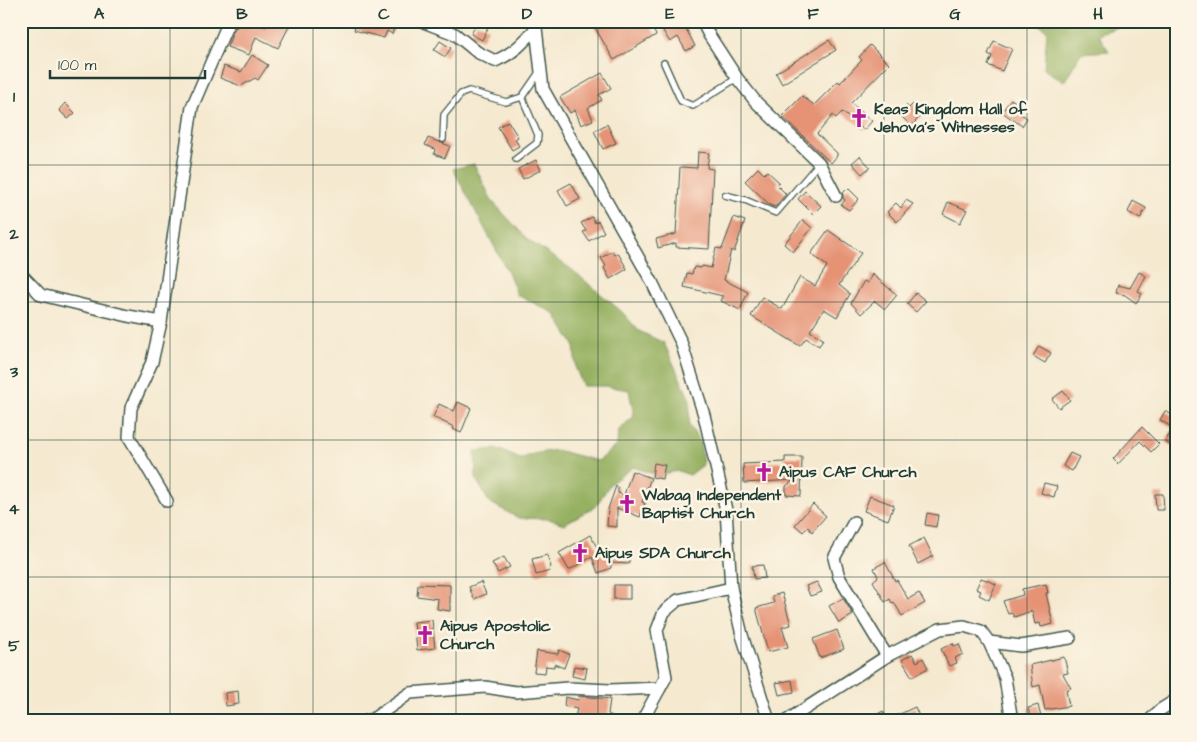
<svg xmlns="http://www.w3.org/2000/svg" width="1197" height="742" font-family="'Architects Daughter',sans-serif">
<style>
.forest{fill:#95b061;stroke:#5a764a}
.building{fill:#e59274}
.lines{fill:none;stroke-linecap:round;stroke-linejoin:round}
.service-casing{stroke:#3f574b;stroke-width:8}
.minor-casing{stroke:#3f574b;stroke-width:14}
.service{stroke:#fff;stroke-width:5.5}
.minor{stroke:#fff;stroke-width:11}
.grid{fill:none;stroke:#1f3d34;stroke-width:1;stroke-opacity:0.55}
.labels{text-anchor:middle;dominant-baseline:central;stroke-width:5;stroke-linejoin:round;paint-order:stroke}
.poi-label{font-size:16px;font-weight:bold;fill:#1f3d34;stroke:#fcf5e5;text-anchor:start}
.neatline{fill:none;stroke:#1f3d34;stroke-width:2}
.grid-label{font-size:16px;text-anchor:middle;font-weight:bold;fill:#1f3d34}
</style>
<rect width="100%" height="100%" fill="#fcf5e5"/>
<filter id="ink" filterUnits="userSpaceOnUse"><feTurbulence type="fractalNoise" baseFrequency=".02" numOctaves="2"/><feDisplacementMap in="SourceGraphic" scale="10" xChannelSelector="R" yChannelSelector="G"/><feConvolveMatrix kernelMatrix="1 2 1 2 8 2 1 2 1" color-interpolation-filters="sRGB"/></filter>
<filter id="wash" filterUnits="userSpaceOnUse"><feTurbulence type="fractalNoise" baseFrequency=".0096" numOctaves="4" result="noise"/><feDisplacementMap in="SourceGraphic" scale="20" xChannelSelector="R" yChannelSelector="G"/><feGaussianBlur stdDeviation="1.12" result="paint"/><feColorMatrix in="noise" values="0 0 0 0 0 0 0 0 0 0 0 0 0 0 0 0 0 1.4 0 .05"/><feComposite in="paint" operator="in"/></filter>
<g filter="url(#wash)">
<rect width="100%" height="100%" fill="#f5e9d0"/>
<g class="forest">
<polygon points="1035,21 1124,21 1121,26 1098,34 1109,51 1081,53 1064,82 1044,69 1047,31"/>
<polygon points="474,164 492,201 528,240 571,269 621,311 639,331 664,343 690,400 689,425 700,442 703,465 690,475 678,471 656,475 633,467 610,484 596,506 564,524 549,519 518,518 489,502 476,479 475,451 498,449 520,459 533,454 556,450 598,461 617,445 618,431 634,416 629,390 605,386 583,386 576,369 574,345 554,313 517,295 509,274 453,169"/>
</g>
<g id="blocks">
<g class="building">
<polygon points="239,21 254,21 266,27 269,21 292,21 278,48 256,37 249,55 227,47 235,27 236,28"/>
<polygon points="357,21 397,21 392,34 387,31 384,38 354,30"/>
<polygon points="591,21 607,21 608,26 616,21 648,21 656,35 614,60"/>
<polygon points="680,21 682,21 695,46 686,51 678,37 670,42 663,31"/>
<polygon points="477,23 488,28 482,40 471,34"/>
<polygon points="829,40 836,50 782,84 776,73"/>
<polygon points="440,41 451,48 445,57 434,50"/>
<polygon points="994,41 1012,49 1002,71 988,65 992,56 988,54"/>
<polygon points="870,45 889,64 851,103 872,121 864,130 842,112 836,118 833,115 817,134 837,153 837,156 831,163 782,116 802,96 814,105 838,81 840,83 862,60 859,57"/>
<polygon points="252,55 268,65 258,80 255,78 241,86 220,78 224,66 241,72"/>
<polygon points="602,73 611,88 599,95 602,100 588,108 593,120 581,125 575,110 570,113 560,97"/>
<polygon points="1011,99 1022,107 1018,112 1027,118 1022,126 1002,112"/>
<polygon points="65,103 75,113 68,119 59,110"/>
<polygon points="913,104 923,114 911,126 898,113 906,105 909,108"/>
<polygon points="508,121 518,137 515,139 519,146 512,150 498,127"/>
<polygon points="607,124 616,143 603,149 594,131"/>
<polygon points="428,138 450,146 445,158 434,154 435,149 425,145"/>
<polygon points="698,152 709,153 707,168 713,169 709,249 676,247 676,243 658,248 656,239 676,234 680,167 697,168"/>
<polygon points="860,156 870,167 862,174 852,163"/>
<polygon points="536,160 541,170 523,179 518,169"/>
<polygon points="758,168 764,174 767,171 779,182 777,185 786,194 775,207 770,205 745,181"/>
<polygon points="571,183 580,199 567,206 558,190"/>
<polygon points="848,188 859,199 849,210 841,205 845,200 843,198 843,193"/>
<polygon points="805,191 821,206 813,214 798,199"/>
<polygon points="906,200 913,204 897,222 887,212 896,203 901,208"/>
<polygon points="1133,201 1146,208 1140,219 1128,212"/>
<polygon points="948,202 967,210 960,223 943,214"/>
<polygon points="592,217 595,223 598,221 604,232 589,241 583,232 586,231 581,223"/>
<polygon points="734,217 745,221 734,252 731,250 724,280 748,292 740,310 721,301 723,296 684,287 687,273 692,274 694,267 701,268 702,266 711,268 716,248 722,249"/>
<polygon points="803,220 812,228 793,252 784,244"/>
<polygon points="828,230 861,253 839,285 850,294 837,317 824,309 810,331 823,339 819,346 806,338 800,346 751,316 762,297 782,309 800,277 815,286 827,266 811,254"/>
<polygon points="612,251 614,255 618,253 627,269 610,279 604,268 606,266 601,258"/>
<polygon points="1139,272 1146,276 1138,291 1142,294 1136,303 1125,295 1116,293 1118,285 1130,288"/>
<polygon points="872,274 897,295 885,309 875,301 861,314 851,303 864,281 868,283"/>
<polygon points="916,293 926,301 916,312 907,304"/>
<polygon points="1039,346 1051,353 1045,363 1033,356"/>
<polygon points="1063,391 1070,400 1059,408 1052,399"/>
<polygon points="458,402 471,408 461,433 453,429 454,427 433,417 439,404 454,411"/>
<polygon points="1165,411 1176,417 1176,448 1165,442 1173,428 1160,420"/>
<polygon points="1142,427 1159,444 1151,452 1140,441 1118,464 1113,459"/>
<polygon points="1070,453 1079,457 1072,471 1063,466"/>
<polygon points="785,457 802,457 801,496 786,495 786,486 794,480 744,483 743,464 785,462"/>
<polygon points="654,463 665,465 662,479 652,477"/>
<polygon points="632,471 651,478 642,502 645,503 640,517 617,508 617,527 607,526 608,509 616,486 618,487 618,493 624,495"/>
<polygon points="1044,483 1057,486 1054,497 1041,493"/>
<polygon points="1155,494 1163,494 1164,510 1156,510"/>
<polygon points="870,496 894,505 888,520 864,511"/>
<polygon points="813,504 826,516 812,532 808,527 803,532 795,525"/>
<polygon points="927,513 938,515 936,527 925,525"/>
<polygon points="590,535 602,556 610,553 629,553 629,564 611,563 611,568 598,573 592,557 569,570 559,553"/>
<polygon points="924,538 933,556 918,564 909,546"/>
<polygon points="547,555 551,567 549,568 550,571 536,575 532,559"/>
<polygon points="504,557 510,567 498,573 492,563"/>
<polygon points="885,562 895,581 897,580 908,599 919,593 925,603 902,616 894,602 892,603 890,599 885,602 873,581 878,577 874,568"/>
<polygon points="763,565 765,578 754,579 752,566"/>
<polygon points="981,578 996,584 989,600 979,595 981,591 976,589"/>
<polygon points="481,582 486,594 474,599 469,587"/>
<polygon points="817,582 822,592 810,596 806,586"/>
<polygon points="418,584 450,585 450,611 437,609 438,599 417,596"/>
<polygon points="1046,584 1048,593 1046,593 1053,624 1041,627 1040,623 1035,624 1032,611 1014,617 1012,613 1008,614 1003,601 1023,595 1022,589"/>
<rect x="614" y="585" width="16" height="14"/>
<polygon points="782,593 791,625 782,627 788,647 768,652 756,608 774,603 772,596"/>
<polygon points="843,598 853,615 839,623 829,606"/>
<polygon points="432,620 435,648 417,650 414,622"/>
<polygon points="837,630 844,649 820,658 813,639"/>
<polygon points="953,643 954,646 959,644 963,654 955,658 957,663 949,666 941,649"/>
<polygon points="559,650 569,654 564,668 554,664 554,667 546,666 545,673 534,672 537,651 558,654"/>
<polygon points="912,654 917,662 923,658 928,668 912,677 902,660"/>
<polygon points="1064,657 1068,673 1063,674 1071,688 1066,690 1069,706 1045,710 1040,685 1033,687 1030,665"/>
<polygon points="574,666 587,668 585,679 572,676"/>
<polygon points="792,680 794,692 779,695 776,683"/>
<polygon points="238,691 239,704 226,706 225,693"/>
<polygon points="579,696 610,699 608,714 623,721 574,721 577,709 564,706 565,697 578,700"/>
<polygon points="1038,705 1042,721 1031,721 1028,708"/>
<polygon points="915,707 921,721 866,721 883,711 887,720"/>
</g>
</g>
</g>
<g filter="url(#ink)">
<use href="#blocks" fill-opacity="0" stroke="#3f574b" stroke-width="1"/>
<g class="lines">
<g class="service-casing">
<g id="service">
<polyline points="664,63 681,101 693,106 737,78"/>
<polyline points="443,139 444,115 461,94 469,91 506,102 522,97 540,71"/>
<polyline points="516,159 537,143 538,135 522,97"/>
<polyline points="725,195 745,200 776,213 819,163"/>
</g>
</g>
<g class="minor-casing">
<g id="minor">
<path d="M421,21L455,34L477,52L495,61C513,54 524,42 536,28"/>
<polyline points="537,21 536,28 543,89 651,280 681,342 704,415 726,510 731,588 742,635 769,721"/>
<polyline points="702,21 709,35 737,78 756,102 819,163 836,196"/>
<polyline points="21,274 41,295 128,316 161,322"/>
<polyline points="167,501 129,437 131,408 152,362 161,322 192,107 229,21"/>
<polyline points="854,522 834,558 839,577 887,656"/>
<polyline points="989,642 1021,646 1070,638"/>
<polyline points="366,721 373,719 410,693 485,687 516,692 568,688 610,690 660,688"/>
<polyline points="642,721 666,677 657,630 664,612 678,600 731,588"/>
<polyline points="786,721 887,656 940,629 964,626 981,631 989,642 1005,678 1012,721"/>
<polyline points="1149,721 1160,710 1176,700"/>
</g>
</g>
<use href="#service" class="service"/>
<use href="#minor" class="minor"/>
</g>
</g>
<path class="grid" d="M170,21V721M313,21V721M456,21V721M598,21V721M741,21V721M884,21V721M1027,21V721M21,165H1176M21,302H1176M21,440H1176M21,577H1176"/>
<defs>
<g id="church-bare" transform="scale(1.5)"><path d="M-1.2-6h2.4v3.5h3.3v2.4h-3.3V6h-2.4V-.1h-3.3v-2.4h3.3Z" fill="#b5179e" stroke="#fcf5e5" stroke-width="2.5" paint-order="stroke"/></g>
</defs>
<g fill-rule="evenodd">
<use href="#church-bare" x="859" y="118"/>
<use href="#church-bare" x="764" y="472"/>
<use href="#church-bare" x="627" y="504"/>
<use href="#church-bare" x="580" y="553"/>
<use href="#church-bare" x="425" y="635"/>
</g>
<g class="labels">
<g class="poi-label">
<text x="874" y="109">Keas Kingdom Hall of<tspan x="874" dy="18">Jehova's Witnesses</tspan></text>
<text x="779" y="472">Aipus CAF Church</text>
<text x="642" y="495">Wabag Independent<tspan x="642" dy="18">Baptist Church</tspan></text>
<text x="595" y="553">Aipus SDA Church</text>
<text x="440" y="626">Aipus Apostolic<tspan x="440" dy="18">Church</tspan></text>
</g>
</g>
<rect width="1197" height="742" fill="none" stroke="#fcf5e5" stroke-width="55"/>
<path d="M50 70v8h155v-8" fill="none" stroke="#1f3d34" stroke-width="2.5"/>
<text x="58" y="70" font-size="15" fill="#1f3d34" stroke="#fcf5e5" stroke-width="4" paint-order="stroke">100 m</text>
<rect x="28" y="28" width="1142" height="686" class="neatline"/>
<g class="grid-label">
<text x="99" y="19">A</text>
<text x="242" y="19">B</text>
<text x="384" y="19">C</text>
<text x="527" y="19">D</text>
<text x="670" y="19">E</text>
<text x="813" y="19">F</text>
<text x="955" y="19">G</text>
<text x="1098" y="19">H</text>
<text x="14" y="102">1</text>
<text x="14" y="239">2</text>
<text x="14" y="377">3</text>
<text x="14" y="514">4</text>
<text x="14" y="651">5</text>
</g>
</svg>
